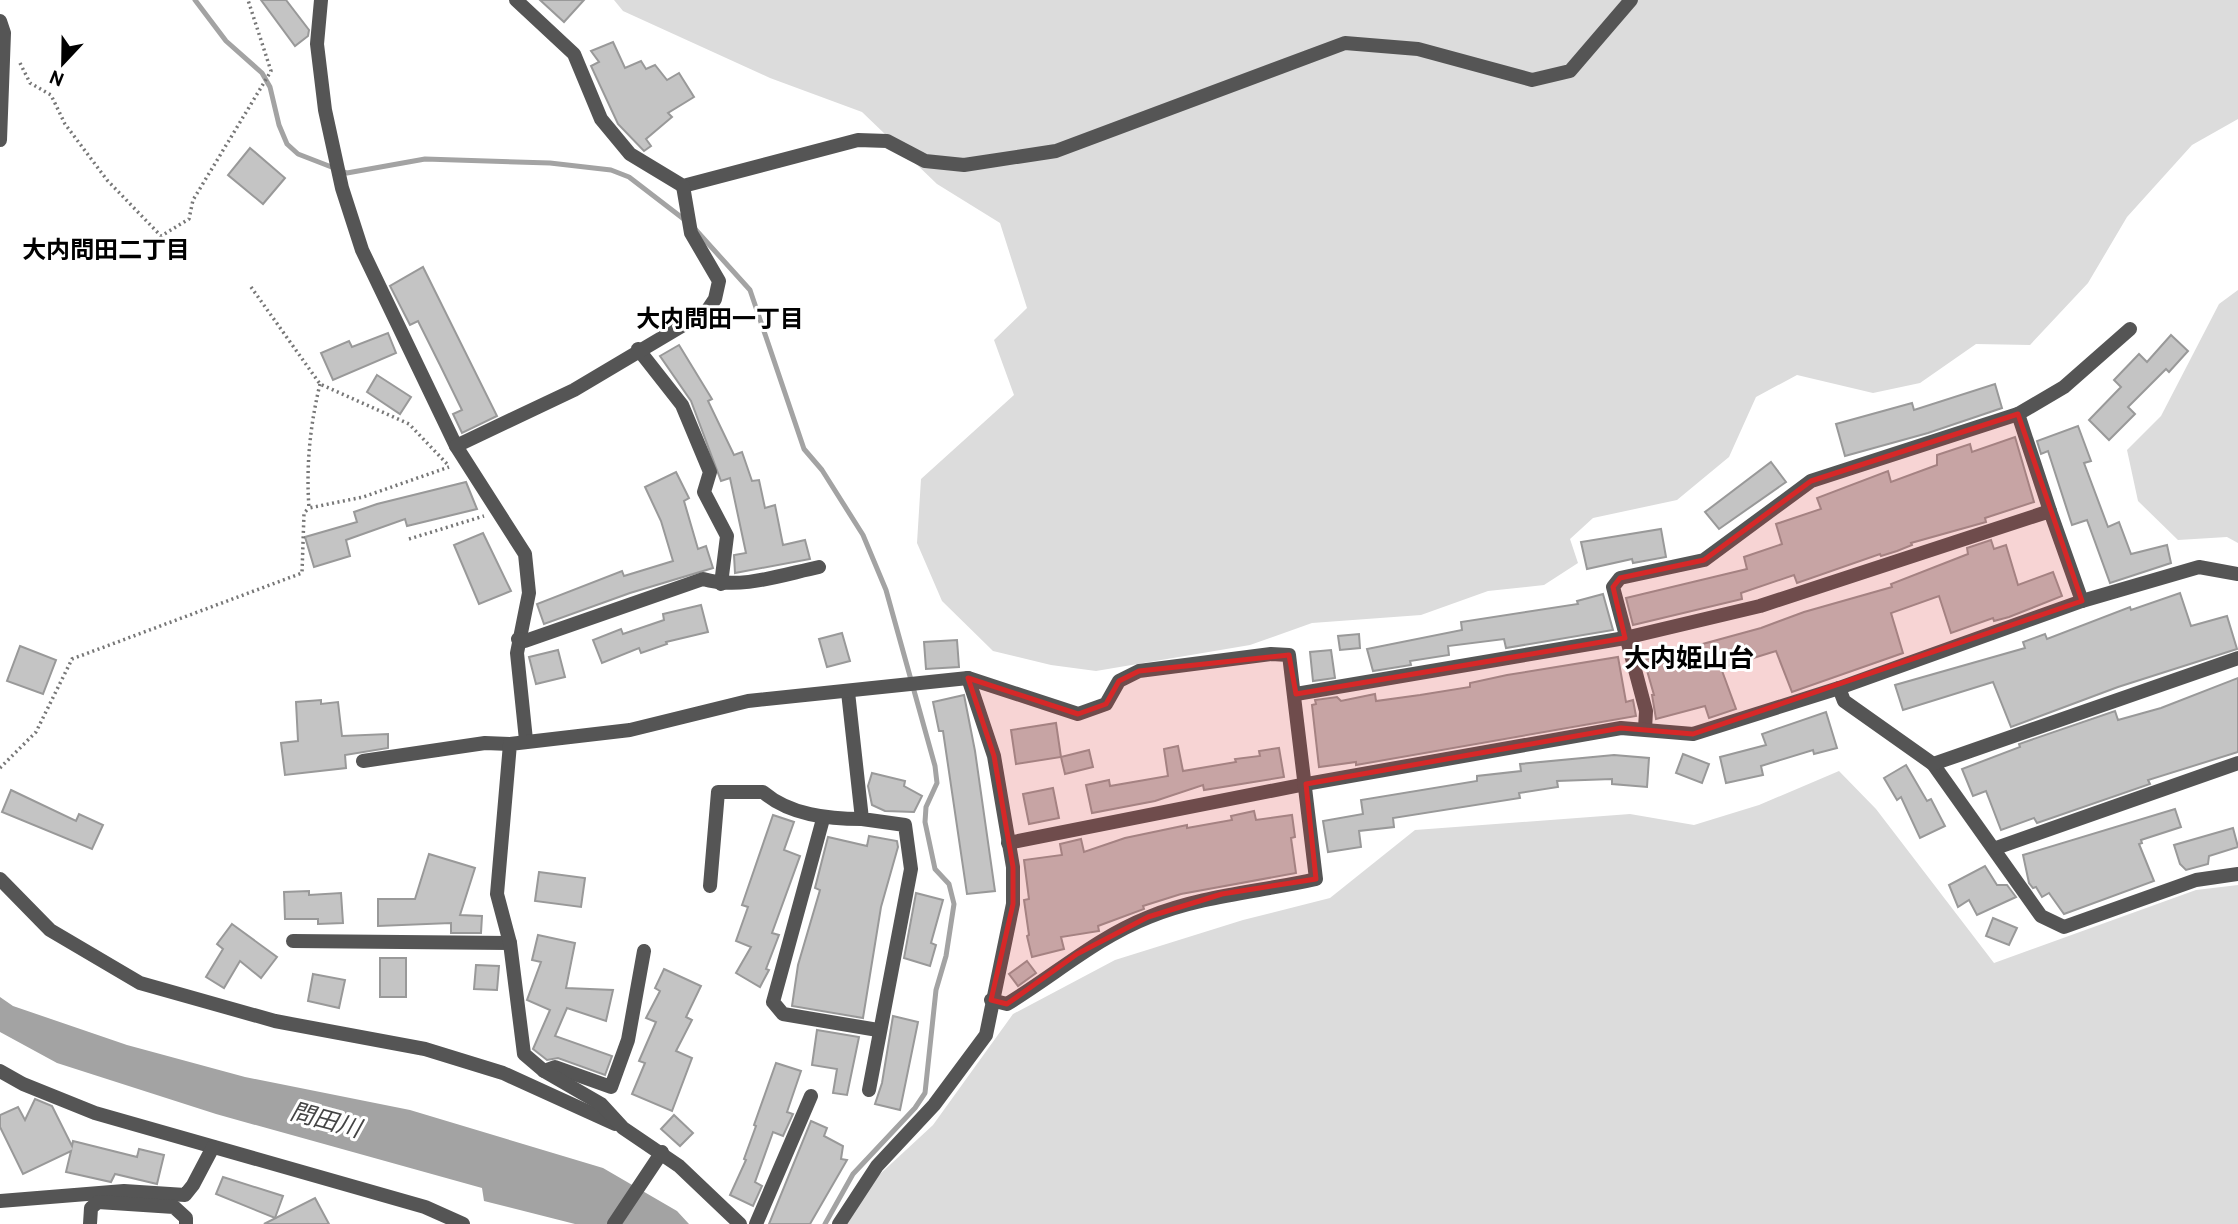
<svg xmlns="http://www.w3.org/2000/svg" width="2238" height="1224" font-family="Overpass,'Noto Sans JP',sans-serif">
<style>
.green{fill:#dcdcdc}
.water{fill:#a3a3a3}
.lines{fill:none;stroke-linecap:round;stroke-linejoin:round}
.stream{stroke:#a3a3a3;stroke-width:5}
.building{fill:#c4c4c4;stroke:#999;stroke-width:2}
.path{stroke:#777;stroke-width:3.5;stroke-dasharray:2 3.5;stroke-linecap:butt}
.minor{stroke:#555;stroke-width:14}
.marked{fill:#d62828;fill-opacity:0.2;stroke:#d62828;stroke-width:5;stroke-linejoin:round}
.labels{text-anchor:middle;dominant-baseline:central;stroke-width:6;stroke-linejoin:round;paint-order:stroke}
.neighbourhood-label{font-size:24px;font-weight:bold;fill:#000;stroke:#fff}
.water-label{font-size:24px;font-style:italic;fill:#444;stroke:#fff}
.quarter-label{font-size:26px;font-weight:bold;fill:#000;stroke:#fff}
</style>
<rect width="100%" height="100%" fill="#fff"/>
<g class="green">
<polygon points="614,0 2238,0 2238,119 2192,145 2127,217 2088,283 2030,345 1976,344 1920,383 1873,393 1797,375 1756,397 1729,457 1677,500 1593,518 1570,539 1578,563 1544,585 1488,591 1421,615 1312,623 1250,645 1096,671 1051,665 993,651 942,601 917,543 921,479 1014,395 994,340 1027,308 1000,223 937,184 862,112 770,78 623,11"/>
<polygon points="2238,290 2238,543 2227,537 2178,540 2138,501 2127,450 2161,416 2219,304"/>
<polygon points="1839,771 1876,809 1994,963 2196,890 2238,885 2238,1224 844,1224 879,1175 933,1125 1013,1014 1115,960 1243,920 1330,898 1415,830 1630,814 1694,825 1759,805"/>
</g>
<polygon class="water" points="0,997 13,1006 127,1045 245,1077 410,1110 603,1168 677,1211 689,1224 575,1224 484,1201 482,1188 216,1114 57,1063 0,1032"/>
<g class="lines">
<g class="stream">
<polyline points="195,0 226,41 262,73 270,87 279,125 287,144 298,154 347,173 425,159 550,163 611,170 629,177 685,220"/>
<polyline points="695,229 750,290 804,449 822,470 863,535 886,590 935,766 937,783 926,807 925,822 935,869 949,884 954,904 946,956 936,990 925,1093 915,1108 853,1174 825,1224"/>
</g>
</g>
<g class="building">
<polygon points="261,0 286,0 309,30 308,36 295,46"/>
<polygon points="540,0 584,0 564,22"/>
<polygon points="613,42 625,68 641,61 646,69 655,65 667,80 679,73 694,97 668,113 672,117 646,139 651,146 644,151 618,124 591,66 599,62 591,51"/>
<polygon points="250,148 285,178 263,204 228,175"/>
<polygon points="423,267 497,416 462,433 453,414 462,410 440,365 418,321 410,325 390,286"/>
<polygon points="388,333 396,353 333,380 321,353 349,341 352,347"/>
<polygon points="2171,335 2188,351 2169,372 2166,369 2128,407 2135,414 2109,440 2089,420 2121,387 2114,380 2139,354 2147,362"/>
<polygon points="679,345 712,399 708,401 734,455 742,452 752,481 759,480 765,508 775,505 783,545 805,540 810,559 735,573 734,555 746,553 730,478 721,481 691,401 660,356"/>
<polygon points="377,375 411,397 400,414 367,392"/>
<polygon points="1995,384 2002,408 1928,433 1845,456 1836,424 1912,403 1914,410"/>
<polygon points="2078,426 2091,461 2084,463 2108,527 2119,522 2131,554 2167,545 2171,563 2110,583 2087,520 2072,525 2048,451 2041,454 2037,441"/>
<polygon points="2015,437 2034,502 1985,518 1986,522 1911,543 1912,545 1897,551 1881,556 1880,554 1797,583 1794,575 1741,593 1742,599 1633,625 1626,598 1747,569 1744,557 1782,544 1776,524 1821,509 1817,498 1888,471 1891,482 1937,465 1937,455 1970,444 1972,452"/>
<polygon points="1771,462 1786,482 1719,529 1705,512"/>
<polygon points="676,472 689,498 684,501 698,549 706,546 713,568 630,593 544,624 537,604 622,571 624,576 673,561 661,521 645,487"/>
<polygon points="466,482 477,509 407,526 405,519 346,540 350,556 314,567 305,537 357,522 354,512 377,504"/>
<polygon points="1661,529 1666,557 1633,563 1632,559 1587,569 1581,542"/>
<polygon points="483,533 511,591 479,604 454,545"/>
<polygon points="1991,540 1994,549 2006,545 2018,585 2053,572 2062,596 2009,617 1994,621 1993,618 1951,633 1939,596 1891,613 1903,653 1792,692 1776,651 1721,668 1736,709 1709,718 1705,706 1656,719 1652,695 1654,695 1644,660 1761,628 1804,612 1892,587 1891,584 1968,554 1967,548"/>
<polygon points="2180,593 2191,626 2227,616 2237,649 2118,687 2011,727 1993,682 1903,710 1895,685 2025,648 2023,642 2045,634 2047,639 2130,607 2131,610"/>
<polygon points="1603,594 1613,630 1506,648 1504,639 1448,646 1449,655 1410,661 1411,665 1373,671 1367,649 1462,630 1461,622 1578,604 1577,601"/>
<polygon points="701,605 708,632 666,642 667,644 641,653 639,648 602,663 593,640 621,629 623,634 664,620 663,614"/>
<polygon points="842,633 850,661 827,667 819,639"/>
<polygon points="1359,634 1360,648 1340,650 1338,636"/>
<polygon points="957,640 959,667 926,669 924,642"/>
<polygon points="20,646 56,660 43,694 7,681"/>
<polygon points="558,650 565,677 536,684 529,657"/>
<polygon points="1331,650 1335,678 1313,681 1310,652"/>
<polygon points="1618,657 1626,702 1633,700 1636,716 1356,765 1356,762 1319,767 1312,705 1316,704 1315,700 1337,697 1341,701 1375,694 1376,701 1420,695 1470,687 1470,683 1507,675"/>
<polygon points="2238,678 2238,752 2148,780 2150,784 2037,823 2034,818 2001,830 1986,791 1973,796 1962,769 2020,747 2019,744 2115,711 2118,720 2161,708"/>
<polygon points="964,695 975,751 995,891 967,894 943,731 939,731 933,702"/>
<polygon points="321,700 321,704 338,702 342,736 388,734 388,748 345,755 346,768 285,775 281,743 298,741 296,702"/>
<polygon points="1826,712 1837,748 1814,754 1813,750 1761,766 1763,775 1726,783 1720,757 1766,745 1762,734"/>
<polygon points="1056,723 1061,757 1016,764 1011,730"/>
<polygon points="1178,746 1183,771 1236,762 1235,759 1260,756 1259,751 1279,748 1284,777 1204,790 1203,785 1155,801 1092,813 1086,785 1109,780 1110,786 1168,776 1164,749"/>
<polygon points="1089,750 1093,767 1065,774 1061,757"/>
<polygon points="1683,754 1709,764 1702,783 1676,773"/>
<polygon points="1614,755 1649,758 1647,787 1612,784 1612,779 1557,781 1558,787 1519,793 1520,798 1393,818 1394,827 1359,831 1361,847 1328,852 1323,821 1363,814 1361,800 1477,781 1477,776 1521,771 1520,764"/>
<polygon points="1906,765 1927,801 1931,799 1945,826 1920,838 1901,797 1897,800 1884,778"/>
<polygon points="872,773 905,781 904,786 922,796 914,812 885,811 872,805 868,786"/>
<polygon points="1053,788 1059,818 1029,824 1023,794"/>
<polygon points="11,790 76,821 79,814 103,825 92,849 2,812"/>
<polygon points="2175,809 2181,827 2141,840 2142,843 2139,844 2154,881 2064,914 2049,893 2042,897 2036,887 2033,888 2029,883 2023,855"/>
<polygon points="1254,811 1256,820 1292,815 1295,837 1291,838 1296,873 1181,894 1143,906 1144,909 1098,926 1099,931 1061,937 1064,949 1032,957 1027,936 1029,935 1024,900 1029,899 1024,860 1062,855 1060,844 1081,839 1084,852 1125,838 1187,825 1187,828 1232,820 1231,816"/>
<polygon points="773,815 794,822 784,850 800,856 772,933 779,935 766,969 769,970 760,987 736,973 751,947 736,941 748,907 742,905"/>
<polygon points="2233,828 2238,847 2209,856 2208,864 2186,870 2180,864 2174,845"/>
<polygon points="869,836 897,841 898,847 881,907 863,1018 792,1006 798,965 820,890 815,888 828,837 867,846"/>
<polygon points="429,854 475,868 460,915 482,916 481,933 451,933 451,923 378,926 378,899 415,899"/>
<polygon points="1985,866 1997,885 2007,885 2016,897 1977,915 1969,900 1958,907 1949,885"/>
<polygon points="539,872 585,878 581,907 535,901"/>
<polygon points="309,891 309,895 341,893 343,923 318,924 318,919 285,919 284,892"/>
<polygon points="916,893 943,900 931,943 936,945 930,966 904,958"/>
<polygon points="1993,918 2017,928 2009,945 1986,936"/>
<polygon points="232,924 277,957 261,978 240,961 224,988 206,977 223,949 217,944"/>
<polygon points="538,935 575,943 566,988 613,990 606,1021 567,1008 555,1036 612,1056 605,1075 558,1058 547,1060 533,1049 550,1010 527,1000 541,962 532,960"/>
<rect x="380" y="958" width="26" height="39"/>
<polygon points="1027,961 1036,973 1018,986 1009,974"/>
<polygon points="476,965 499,966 497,990 474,989"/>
<polygon points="664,969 701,986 686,1017 692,1020 676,1051 692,1058 672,1111 632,1094 645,1063 639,1061 656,1022 646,1018 660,991 655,988"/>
<polygon points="313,974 345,980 339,1008 308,1001"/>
<polygon points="893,1016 918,1022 900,1110 875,1104 882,1083"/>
<polygon points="817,1030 859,1037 847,1095 833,1093 837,1069 812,1065"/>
<polygon points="776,1063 801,1071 787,1112 793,1114 783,1136 773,1132 755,1182 762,1186 753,1206 730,1195 746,1160 744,1159 756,1126 754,1125"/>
<polygon points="35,1099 52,1106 72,1146 73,1141 137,1157 139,1149 164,1155 157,1184 115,1174 111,1182 66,1172 71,1151 23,1174 0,1127 0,1115 18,1107 25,1120"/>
<polygon points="674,1115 693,1133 680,1146 661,1129"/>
<polygon points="811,1121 827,1128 824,1136 843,1146 841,1159 847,1160 810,1224 769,1224"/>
<polygon points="223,1177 283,1196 275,1218 216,1194"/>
<polygon points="315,1198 329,1224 264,1224"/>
</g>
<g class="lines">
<g class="path">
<polyline points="20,63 30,83 51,95 65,124 107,180 161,236 189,219 193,200 271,71 248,0"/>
<polyline points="251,287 320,384 409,424 449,466"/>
<path d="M320,384C310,426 306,465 309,508L363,497L449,467"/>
<polyline points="409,539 484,516"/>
<polyline points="0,768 36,732 72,659 302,573 304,513 309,508"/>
</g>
<g class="minor">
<polyline points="321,0 317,44 325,110 342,188 362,250 456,446 525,554 529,593 517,653 526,740"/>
<polyline points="516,0 574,54 601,119 630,154 683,186 858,140 887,141 925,161 964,165 1056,151 1345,43 1418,49 1532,80 1570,71 1631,0"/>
<polyline points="0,21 4,33 0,140"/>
<polyline points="638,349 682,405 710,472 704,492 727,536 721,584"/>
<polyline points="2018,414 2050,511"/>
<polyline points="456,446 574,390 707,311 715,299 719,281 691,233 683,186"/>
<polyline points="2082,601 2199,567 2238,574"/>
<path d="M518,639L525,641L703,579C740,590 781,575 819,567"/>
<polyline points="1839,688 1844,701 1933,764 2041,916 2064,927 2196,880 2238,874"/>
<polyline points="848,692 862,819 905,825 911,869 869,1090"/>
<polyline points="1645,729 1646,711 1613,587 1620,578 1704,560 1811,481 2018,414 2064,387 2130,329"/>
<polyline points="363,761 485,743 510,744"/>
<polyline points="1933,764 2238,658"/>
<polyline points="823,819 773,1002 783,1014 878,1030"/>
<polyline points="1008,843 1306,784 1621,728 1693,734 1839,688 2082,601 2050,511 1760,606 1625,638 1296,694"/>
<polyline points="1996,848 2238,763"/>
<polyline points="0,879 50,930 140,983 275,1021 425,1049 503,1073 615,1124"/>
<path d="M710,886L718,792H763C790,815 828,819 862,819"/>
<polyline points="293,941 510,943"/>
<polyline points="0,1071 23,1084 95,1113 425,1207 463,1224"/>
<polyline points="544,1071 555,1067 611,1087 628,1040 644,951"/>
<polyline points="0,1201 124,1191 185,1195 193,1185 213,1147"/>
<polyline points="90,1224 91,1208 98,1202 174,1207 186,1218 186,1224"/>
<polyline points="614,1224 662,1152"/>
<path d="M740,1224L679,1166L623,1128L601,1104L544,1071L524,1054L510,943L497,894L510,744L630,730L748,701L968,678L1078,714L1106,704L1119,681L1139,671L1271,654L1289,655L1316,879C1260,892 1203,895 1149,917C1096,938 1055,975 1007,1004L991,1000"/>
<polyline points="756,1224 811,1096"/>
<polyline points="839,1224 877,1166 934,1105 986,1035 1013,904 1013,867 994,756 968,678"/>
</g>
</g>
<path class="marked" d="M2018,414L2082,601L1693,734L1621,728L1306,784L1316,879L1222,894L1148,917L1077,954L1007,1004L991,1000L1013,904V867L994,756L968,678L1078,714L1106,704L1119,681L1139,671L1289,655L1296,694L1625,638L1613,587L1620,578L1704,560L1811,481Z"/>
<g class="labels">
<g class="neighbourhood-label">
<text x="106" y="252">大内問田二丁目</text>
<text x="720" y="321">大内問田一丁目</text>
</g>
<g class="water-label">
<text transform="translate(325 1122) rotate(15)">問田川</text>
</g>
<g class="quarter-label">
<text x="1689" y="660">大内姫山台</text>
</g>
</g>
<g transform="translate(63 63) rotate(202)" stroke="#ffffff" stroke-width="5" paint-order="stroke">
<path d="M0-5L12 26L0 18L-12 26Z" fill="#000000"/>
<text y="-10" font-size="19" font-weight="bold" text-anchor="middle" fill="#000000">N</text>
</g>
</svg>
